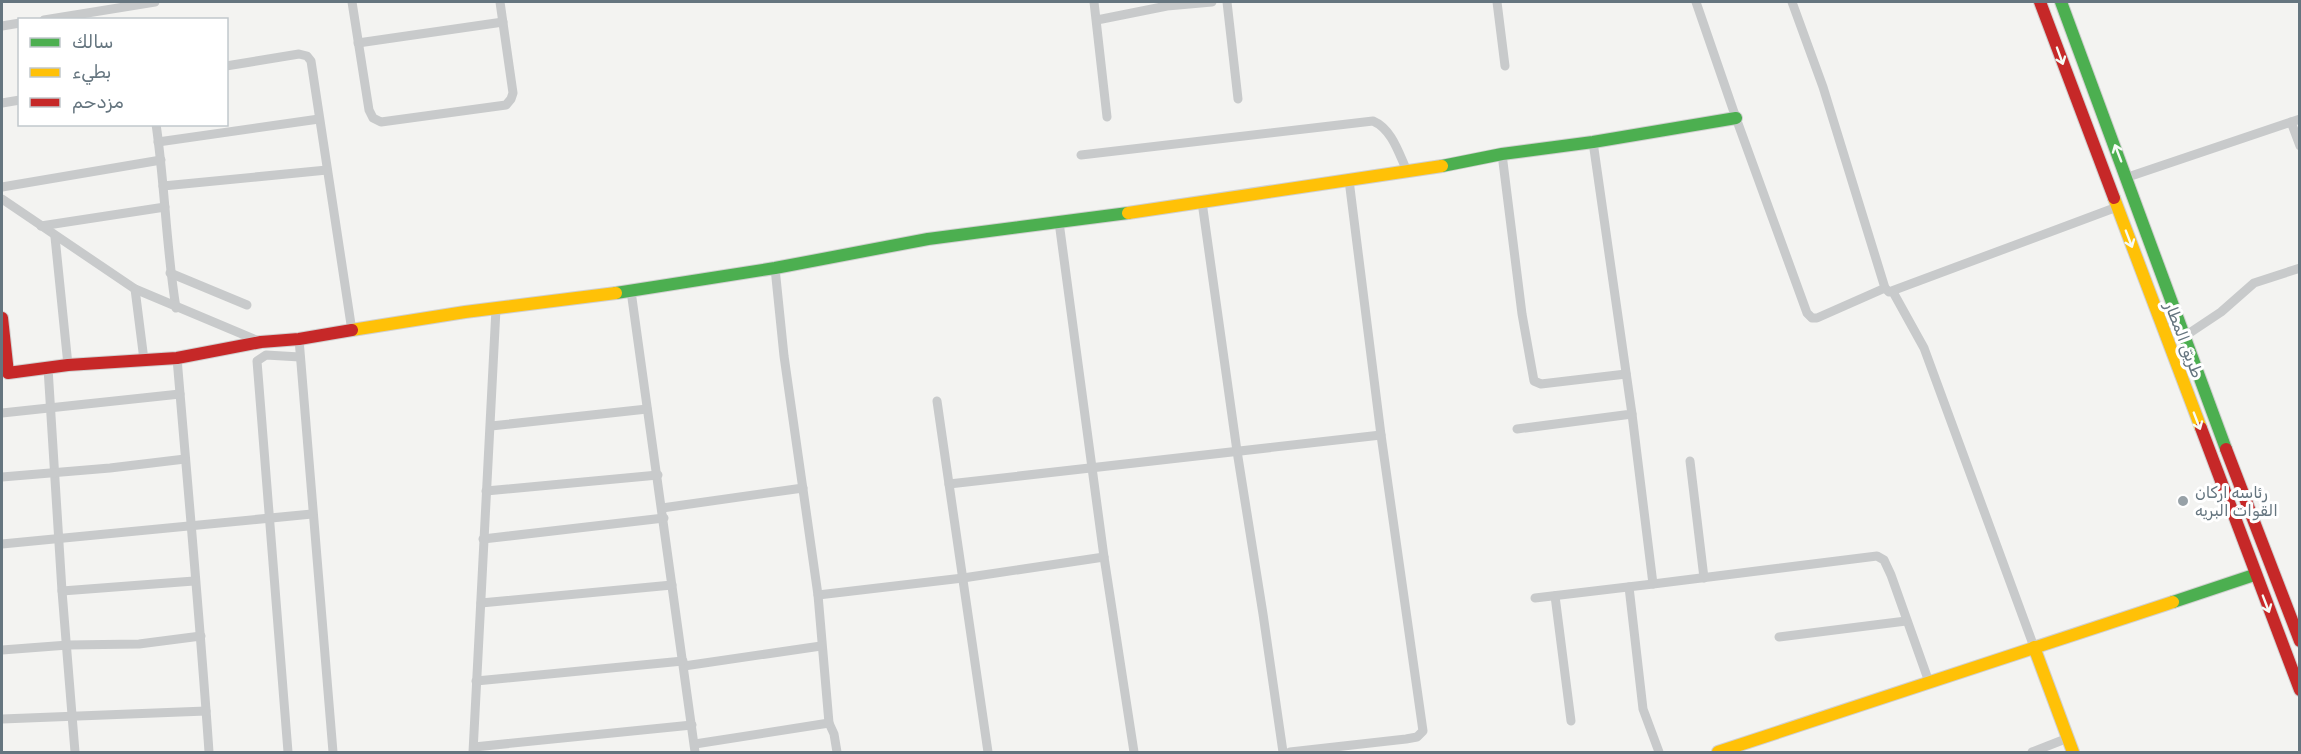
<svg xmlns="http://www.w3.org/2000/svg" width="2301" height="754" font-family="Rubik,Vazirmatn,sans-serif">
<style>
.lines{fill:none;stroke-linecap:round;stroke-linejoin:round}
.fast-casing{stroke:#d0d0d0;stroke-width:14}
.slow-casing{stroke:#d0d0d0;stroke-width:14}
.jam-casing{stroke:#d0d0d0;stroke-width:14}
.street{stroke:#c8cacb;stroke-width:9}
.fast{stroke:#4caf50;stroke-width:12}
.slow{stroke:#ffc107;stroke-width:12}
.jam{stroke:#c62828;stroke-width:12}
.oneway{stroke:#f6fbf6}
.poi-dot{fill:#97a1a7;stroke:#fff;stroke-width:2}
.labels{text-anchor:middle;dominant-baseline:central;stroke-width:6;stroke-linejoin:round;paint-order:stroke}
.street-label{font-size:16px;fill:#65757f;stroke:#fff}
.poi-label{font-size:16px;fill:#65757f;stroke:#fff;text-anchor:start}
</style>
<rect width="100%" height="100%" fill="#f3f3f1"/>
<g class="lines">
<g class="fast-casing">
<g id="fast">
<polyline points="2061,2 2226,449"/>
<polyline points="1442,166 1502,154 1593,142 1736,118"/>
<polyline points="616,293 775,268 928,239 1128,213"/>
<polyline points="2173,602 2254,575"/>
</g>
</g>
<g class="slow-casing">
<g id="slow">
<polyline points="2114,198 2201,428"/>
<polyline points="1128,213 1442,166"/>
<polyline points="352,330 465,312 616,293"/>
<polyline points="2034,647 2073,752"/>
<polyline points="1718,752 2173,602"/>
</g>
</g>
<g class="jam-casing">
<g id="jam">
<polyline points="2040,2 2114,198"/>
<polyline points="2,318 8,373 68,365 177,358 261,342 299,339 352,330"/>
<polyline points="2201,428 2300,690"/>
<polyline points="2226,449 2300,641"/>
</g>
</g>
<g class="street">
<polyline points="352,2 369,110 373,118 381,122 506,105 511,99 513,93 500,2"/>
<polyline points="1094,2 1107,117"/>
<polyline points="1227,2 1238,99"/>
<polyline points="1497,2 1505,66"/>
<polyline points="1696,2 1736,118 1807,313 1812,318 1817,318 1885,288"/>
<polyline points="1792,2 1823,87 1885,288 1889,292 2117,207"/>
<polyline points="44,20 155,2"/>
<polyline points="1097,20 1167,6 1212,2"/>
<polyline points="2,26 20,23"/>
<polyline points="358,43 503,22"/>
<polyline points="226,66 299,54 307,56 311,61 352,331"/>
<polyline points="2,103 20,100"/>
<polyline points="2291,122 2300,146"/>
<path d="M156,124C165,185 166,247 176,308"/>
<polyline points="158,142 319,119"/>
<polyline points="1502,154 1522,314 1534,381 1541,384 1626,374"/>
<path d="M1081,155L1373,121C1392,129 1399,154 1407,171"/>
<polyline points="2128,177 2300,119"/>
<polyline points="163,186 327,170"/>
<polyline points="2,187 161,160"/>
<polyline points="2,199 135,289 261,342"/>
<polyline points="1202,202 1237,451 1263,614 1283,752"/>
<polyline points="1059,222 1104,557 1134,752"/>
<polyline points="41,226 165,207"/>
<polyline points="55,237 68,365"/>
<polyline points="775,268 784,356 818,595 829,723 834,734 837,752"/>
<polyline points="170,273 247,305"/>
<polyline points="135,289 144,360"/>
<polyline points="631,291 695,752"/>
<polyline points="1893,292 1924,348 2034,647"/>
<polyline points="2185,336 2221,312 2254,283 2300,268"/>
<polyline points="299,339 333,752"/>
<path d="M177,358C188,489 200,621 209,752"/>
<polyline points="48,368 62,591 75,752"/>
<polyline points="937,401 949,484 1381,435"/>
<polyline points="2,413 180,394"/>
<polyline points="1632,414 1653,584 1877,556 1884,560 1891,575 1929,682"/>
<polyline points="491,426 647,409"/>
<polyline points="1517,429 1632,414 1593,142"/>
<polyline points="1690,461 1704,578"/>
<polyline points="2,477 110,468 185,459"/>
<polyline points="949,484 988,752"/>
<polyline points="486,491 658,475"/>
<polyline points="662,508 803,488"/>
<polyline points="483,539 664,518"/>
<polyline points="2,544 312,514"/>
<polyline points="1629,587 1643,709 1659,752"/>
<polyline points="62,591 194,581"/>
<polyline points="818,595 963,578 1104,557"/>
<polyline points="1555,596 1571,721"/>
<polyline points="1535,598 1653,584"/>
<polyline points="481,603 672,585"/>
<polyline points="1779,637 1906,621"/>
<polyline points="2,650 68,645 139,644 201,636"/>
<polyline points="684,666 821,646"/>
<polyline points="476,681 683,661"/>
<polyline points="2,719 206,711"/>
<polyline points="695,744 829,723"/>
<polyline points="474,747 692,725"/>
<polyline points="288,752 257,361 266,355 300,357"/>
<polyline points="473,752 496,309"/>
<polyline points="1290,752 1406,739 1417,737 1423,731 1381,435 1349,180"/>
<polyline points="2032,752 2068,738"/>
</g>
<use href="#fast" class="fast"/>
<use href="#slow" class="slow"/>
<use href="#jam" class="jam"/>
</g>
<defs><path id="oneway-shaft" d="M-6 0H5M1.5-3L5.5 0L1.5 3" fill="none" stroke-width="1.6" stroke-linecap="round" stroke-linejoin="round" transform="scale(1.5)"/></defs>
<g class="oneway">
<use href="#oneway-shaft" transform="translate(2060 56) rotate(70)"/>
<use href="#oneway-shaft" transform="translate(2118 153) rotate(-111)"/>
<use href="#oneway-shaft" transform="translate(2129 239) rotate(69)"/>
<use href="#oneway-shaft" transform="translate(2197 421) rotate(69)"/>
<use href="#oneway-shaft" transform="translate(2266 604) rotate(69)"/>
</g>
<circle class="poi-dot" cx="2183" cy="501" r="6"/>
<g class="labels">
<g class="street-label">
<text transform="translate(2184 340) rotate(69)">طريق المطار</text>
</g>
<g class="poi-label">
<text x="2195" y="492">رئاسه اركان<tspan x="2195" dy="18">القوات البريه</tspan></text>
</g>
</g>
<rect width="2301" height="754" fill="none" stroke="#65757f" stroke-width="6"/>
<rect x="18" y="18" width="210" height="108" fill="#ffffff" stroke="#c1c8cc" stroke-width="1.5"/>
<rect x="30" y="38" width="30" height="9" fill="#4caf50" stroke="#c1c8cc" stroke-width="1.5"/>
<text x="72" y="48" font-size="18" fill="#65757f">سالك</text>
<rect x="30" y="68" width="30" height="9" fill="#ffc107" stroke="#c1c8cc" stroke-width="1.5"/>
<text x="72" y="78" font-size="18" fill="#65757f">بطيء</text>
<rect x="30" y="98" width="30" height="9" fill="#c62828" stroke="#c1c8cc" stroke-width="1.5"/>
<text x="72" y="108" font-size="18" fill="#65757f">مزدحم</text>
</svg>
